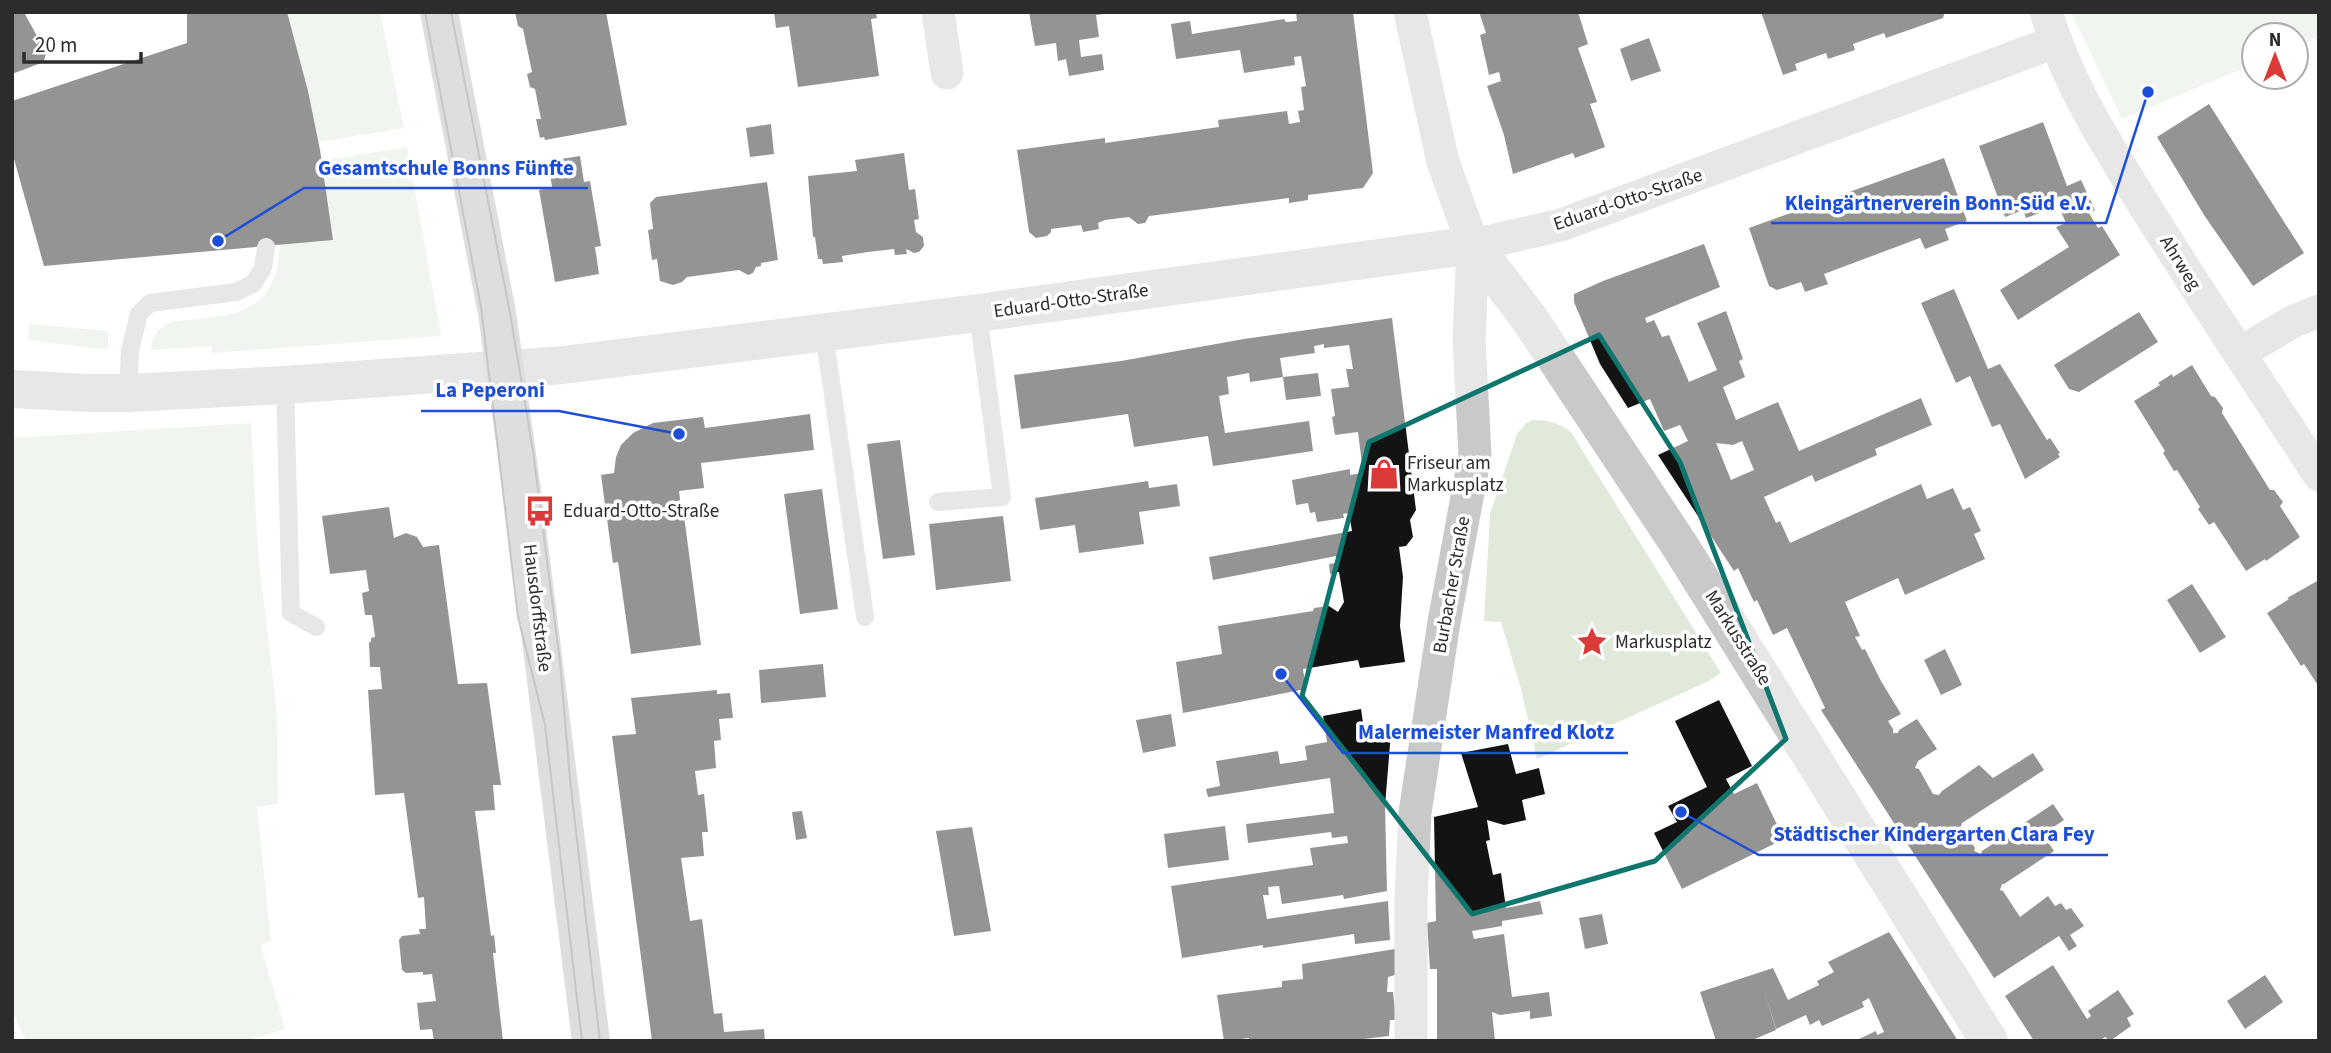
<svg xmlns="http://www.w3.org/2000/svg" width="2331" height="1053" font-family="'Source Sans 3',sans-serif">
<style>
.green{fill:#e1e9db}
.building{fill:#131313;fill-rule:evenodd}
.lines{fill:none;stroke-linecap:round;stroke-linejoin:round}
.service{stroke:#c9c9c9;stroke-width:18}
.minor{stroke:#c9c9c9;stroke-width:33}
.tertiary{stroke:#c9c9c9;stroke-width:38}
.secondary{stroke:#b6b6b6;stroke-width:38}
.tram{stroke:#818181;stroke-width:2}
.marked{fill:none;stroke:#0f766e;stroke-width:5;stroke-linejoin:round}
.labels{text-anchor:middle;dominant-baseline:central;stroke-width:7;stroke-linejoin:round;paint-order:stroke}
.street-label{font-size:19px;fill:#2c2c2c;stroke:#fff}
.poi-label{font-size:19px;fill:#2c2c2c;stroke:#fff;text-anchor:start}
.leader{fill:none;stroke:#1d4ed8;stroke-width:2.5}
.callout-dot{fill:#1d4ed8;stroke:#fff;stroke-width:2.5}
.callout-label{font-size:21px;text-anchor:middle;font-weight:bold;fill:#1d4ed8;stroke:#fff;stroke-width:7;stroke-linejoin:round;paint-order:stroke}
</style>
<rect width="100%" height="100%" fill="#fff"/>
<g class="green">
<polygon points="287,12 380,12 404,128 318,142 308,91"/>
<polygon points="2071,12 2319,12 2319,37 2296,46 2296,35 2254,35 2254,64 2122,119"/>
<path d="M407,147L441,336L212,353L211,346L151,350C153,334 159,327 174,321C232,316 276,317 280,245L333,240L320,161Z"/>
<polygon points="30,324 108,331 108,350 28,340"/>
<path d="M1533,420C1548,420 1558,422 1571,432L1721,673L1709,681L1537,759L1520,685L1501,622L1484,621L1490,514L1517,434L1526,423Z"/>
<polygon points="251,423 258,552 277,714 278,804 257,807 271,940 261,946 285,1029 246,1041 26,1041 12,1010 12,438"/>
</g>
<g class="building">
<polygon points="12,12 24,12 46,53 44,61 41,63 12,74"/>
<polygon points="187,12 287,12 308,91 320,150 333,240 44,266 12,152 12,101 187,43"/>
<polygon points="515,12 606,12 627,125 545,140 544,137 540,138 536,119 541,119 535,89 530,87 527,74 532,72 523,29 518,26"/>
<polygon points="774,12 876,12 877,18 871,19 879,76 798,87 789,26 776,28"/>
<polygon points="1029,12 1104,12 1104,14 1096,15 1099,37 1079,40 1081,57 1102,54 1104,70 1069,76 1066,59 1058,61 1056,43 1035,46"/>
<polygon points="1296,12 1353,12 1373,173 1363,188 1308,195 1308,200 1289,203 1289,198 1149,216 1145,223 1138,224 1129,217 1105,220 1098,223 1099,229 1083,232 1081,225 1051,229 1051,232 1047,236 1036,238 1029,232 1017,150 1105,138 1105,143 1219,127 1218,120 1287,111 1289,124 1300,122 1298,111 1304,110 1301,87 1306,86 1301,56 1294,57 1295,65 1244,73 1240,50 1176,59 1171,24 1190,21 1192,34 1284,19 1286,22 1297,21"/>
<polygon points="1479,12 1578,12 1588,44 1578,48 1597,102 1590,104 1605,147 1575,158 1573,153 1513,174 1504,135 1487,86 1501,81 1499,72 1489,75 1480,35 1486,33"/>
<polygon points="1761,12 1945,12 1943,18 1886,38 1884,33 1853,44 1855,50 1828,59 1826,53 1795,64 1797,70 1783,75"/>
<polygon points="1649,38 1661,71 1631,81 1620,49"/>
<polygon points="2209,104 2304,253 2253,286 2204,215 2157,137"/>
<polygon points="2043,122 2067,186 2081,180 2095,210 2089,213 2098,228 2102,226 2120,255 2018,320 2000,290 2069,247 2056,227 2066,223 2059,207 2063,206 2060,196 2053,199 2057,207 2026,218 2023,210 2005,217 1979,146"/>
<polygon points="771,124 774,154 750,157 746,128"/>
<polygon points="904,153 909,190 915,189 919,219 914,220 916,232 923,237 924,246 919,252 914,253 906,249 907,254 895,255 894,249 868,252 842,256 843,262 823,264 822,259 818,259 815,237 813,237 808,176 857,171 855,160"/>
<polygon points="580,156 584,182 590,181 601,246 595,247 599,274 555,282 539,190 552,187 548,161"/>
<polygon points="1944,158 1967,221 1945,229 1949,240 1925,249 1920,238 1824,274 1828,284 1805,292 1801,282 1777,290 1769,286 1749,228"/>
<polygon points="767,182 778,260 761,263 761,266 756,267 753,273 748,275 739,270 687,277 682,282 673,285 660,281 657,259 652,260 648,230 653,229 650,203 656,197"/>
<path d="M1704,244L1720,287L1645,318L1647,323L1654,320L1662,337L1669,335L1689,382L1717,370L1697,323L1726,311L1743,359L1739,361L1745,377L1723,387L1736,420L1778,402L1799,451L1921,398L1932,425L1875,449L1877,455L1815,482L1812,475L1764,497L1776,523L1780,521L1790,543L1921,484L1927,499L1953,488L1963,510L1970,507L1981,531L1974,534L1985,559L1905,595L1898,578L1845,602L1860,636L1855,637L1862,650L1865,649L1881,681L1901,714L1888,721L1893,729V733H1898L1899,730L1917,719L1937,749L1918,761L1915,768L1919,769L1933,794L1939,795L1942,791L1979,765L1993,778L2033,753L2044,770L1962,823L1960,829L1964,831L1975,848L1974,851L1981,854L1982,851L2053,804L2064,820L2043,834L2054,851L2004,884H2002L2000,890L2003,891L2020,917L2048,896L2055,906L2061,903L2066,910L2071,908L2084,926L2070,935L2077,946L2069,951L2059,936L1994,978L1821,710L1825,708L1787,628L1773,635L1757,600L1754,602L1738,568L1734,571L1658,455L1688,441L1680,425L1664,431L1650,399L1628,408L1600,364L1574,302V294L1603,281ZM1742,441L1754,470L1731,480L1716,443L1733,445Z"/>
<polygon points="1954,289 1988,369 2000,364 2047,440 2050,438 2060,453 2058,454 2060,457 2025,479 2000,424 1992,427 1970,376 1956,383 1921,303"/>
<polygon points="2139,312 2158,342 2079,392 2069,389 2054,365"/>
<polygon points="1392,318 1416,510 1410,520 1413,537 1406,546 1399,547 1403,577 1400,626 1405,662 1360,668 1358,660 1303,669 1306,689 1183,713 1176,662 1222,654 1218,626 1313,611 1314,608 1329,606 1338,612 1344,602 1339,572 1330,574 1329,564 1337,563 1336,556 1213,580 1209,557 1352,531 1349,513 1343,514 1344,518 1317,522 1315,512 1310,513 1308,503 1296,505 1292,480 1350,469 1350,475 1363,473 1358,432 1335,435 1332,417 1335,416 1331,389 1349,387 1346,369 1353,369 1349,345 1324,348 1324,344 1314,346 1315,353 1280,358 1283,377 1318,373 1321,396 1286,400 1283,377 1250,382 1249,373 1227,377 1229,394 1219,396 1225,433 1309,421 1313,451 1213,466 1208,436 1134,447 1128,414 1021,429 1014,375 1121,361 1244,339"/>
<polygon points="2192,365 2211,396 2215,397 2223,408 2222,413 2270,490 2274,490 2283,502 2280,506 2300,537 2266,561 2265,559 2246,571 2214,522 2209,525 2198,509 2200,507 2177,470 2174,471 2163,453 2165,451 2134,401 2160,385 2158,383 2172,374 2173,377"/>
<polygon points="810,414 814,450 701,463 704,488 679,491 681,508 683,508 701,645 631,654 618,562 613,563 601,475 614,473 616,457 621,445 633,433 653,423 703,417 705,428"/>
<polygon points="900,440 915,555 883,559 867,444"/>
<polygon points="1148,481 1149,488 1177,484 1180,506 1139,512 1144,544 1079,553 1075,525 1040,530 1035,498"/>
<polygon points="822,489 838,609 800,614 784,494"/>
<polygon points="389,507 394,538 406,533 417,537 423,547 439,545 458,684 487,683 501,785 493,785 495,810 475,811 491,936 494,935 496,953 493,953 503,1041 434,1041 432,1029 420,1030 417,1003 436,1001 432,974 423,975 423,972 406,973 402,970 399,940 402,936 420,934 419,929 426,929 424,897 418,898 404,793 375,795 368,690 382,689 380,667 370,667 369,642 371,642 371,638 375,637 372,615 365,615 362,593 369,591 366,570 330,574 322,516"/>
<polygon points="1003,516 1011,581 936,590 929,524"/>
<polygon points="2319,580 2319,687 2304,664 2301,666 2267,613 2289,599 2287,598"/>
<polygon points="2192,584 2226,637 2200,653 2167,600"/>
<polygon points="1945,649 1962,685 1941,695 1924,660"/>
<polygon points="823,664 826,697 761,703 759,670"/>
<polygon points="717,690 717,694 730,693 733,718 719,719 721,740 714,741 716,768 695,771 698,795 704,794 708,832 702,832 704,856 681,858 690,921 702,919 714,1014 722,1013 724,1032 764,1029 765,1041 652,1041 612,736 636,734 631,698"/>
<polygon points="1719,700 1752,766 1726,779 1734,794 1757,783 1784,839 1682,889 1654,833 1677,822 1668,806 1707,787 1675,721"/>
<polygon points="1361,709 1365,736 1391,732 1385,806 1387,891 1344,899 1343,895 1282,904 1279,886 1268,887 1269,895 1263,895 1267,919 1388,901 1390,940 1355,944 1354,934 1263,948 1263,945 1182,958 1171,886 1313,865 1310,848 1348,843 1347,836 1332,838 1331,832 1248,843 1246,824 1334,813 1330,778 1208,797 1206,789 1220,786 1216,761 1278,751 1280,764 1307,760 1305,746 1327,742 1323,716"/>
<polygon points="1171,714 1176,746 1143,753 1136,720"/>
<polygon points="1508,744 1516,774 1539,768 1545,794 1522,800 1526,820 1504,825 1487,820 1490,840 1486,841 1493,875 1501,873 1506,908 1540,901 1543,914 1502,921 1502,926 1472,931 1474,939 1504,934 1512,997 1549,992 1552,1016 1530,1019 1530,1011 1500,1015 1492,1012 1495,1041 1437,1041 1437,969 1430,969 1427,923 1436,921 1434,817 1478,807 1461,753"/>
<polygon points="802,811 807,838 796,840 792,812"/>
<polygon points="1225,826 1229,860 1168,868 1164,834"/>
<polygon points="972,827 991,931 954,936 936,831"/>
<polygon points="1602,914 1608,944 1585,949 1579,918"/>
<polygon points="1889,932 1958,1041 1855,1041 1876,1031 1877,1035 1884,1032 1869,998 1862,1002 1864,1007 1822,1026 1819,1020 1810,1025 1806,1015 1776,1029 1763,986 1776,1030 1750,1041 1716,1041 1700,992 1773,968 1788,1000 1819,985 1817,981 1834,972 1828,962"/>
<polygon points="1395,949 1395,975 1388,977 1387,992 1393,992 1396,1020 1390,1020 1389,1036 1347,1041 1249,1041 1249,1038 1224,1041 1217,995 1282,987 1282,981 1303,979 1302,964"/>
<polygon points="2053,965 2087,1019 2091,1016 2088,1011 2118,990 2134,1014 2127,1018 2131,1026 2110,1041 2105,1037 2100,1041 2034,1041 2005,996"/>
<polygon points="2265,975 2283,1002 2245,1029 2227,1001"/>
</g>
<g class="lines">
<g class="service">
<polyline points="824,333 865,617"/>
<polyline points="285,385 291,613 316,627"/>
<polyline points="128,393 130,350 139,314 150,303 236,292 253,284 263,268 266,247"/>
<polyline points="938,502 1002,497 978,313"/>
</g>
<g class="minor">
<polyline points="938,12 947,73"/>
<polyline points="1410,12 1443,162 1473,245 1469,340 1475,454 1444,622 1415,813 1411,899 1411,1041"/>
<path d="M2046,12C2068,85 2108,147 2148,211C2203,300 2262,387 2319,475"/>
<polyline points="1473,245 1561,225 2055,42"/>
<polyline points="2240,353 2292,322 2319,311"/>
</g>
<polyline class="tertiary" points="12,389 89,393 128,393 285,385 563,365 978,313 1473,245 1529,318 1680,546 1989,1041"/>
<polyline class="secondary" points="439,12 497,313 525,512 591,1041"/>
<g class="tram">
<polyline points="425,12 481,307 518,617 545,725 582,1041"/>
<polyline points="451,12 510,313 533,451 560,662 570,779 600,1041"/>
</g>
</g>
<path d="M0 0H2331V1053H0ZM1599,335L1680,462L1786,739L1655,861L1472,914L1302,696L1369,442Z" fill="#fff" fill-opacity=".55" fill-rule="evenodd"/>
<path class="marked" d="M1599,335L1680,462L1786,739L1655,861L1472,914L1302,696L1369,442Z"/>
<defs>
<g id="shop-bare" transform="scale(2.415)"><path d="M-5-2.5h2.3a2.7 3.5 0 0 1 5.4 0H5L5.5 6h-11ZM-1.5-2.5h3a1.5 2.3 0 0 0-3 0Z" fill="#da3b38" stroke="#fff" stroke-width="2.5" paint-order="stroke"/></g>
<g id="bus-bare" transform="scale(2.415)"><path d="M-5-6H5V4H4V6H2V4H-2V6H-4V4H-5ZM-3.5-4V0h7V-4ZM-3.5 1.2v1.5H-2V1.2ZM2 1.2v1.5H3.5V1.2Z" fill="#da3b38" stroke="#fff" stroke-width="2.5" paint-order="stroke"/></g>
<g id="sight-bare" transform="scale(2.415)"><path d="M0-6L1.8-2.2L6-1.7L2.9 1.2L3.7 5.4L0 3.3L-3.7 5.4L-2.9 1.2L-6-1.7L-1.8-2.2Z" fill="#da3b38" stroke="#fff" stroke-width="2.5" paint-order="stroke"/></g>
</defs>
<g fill-rule="evenodd">
<use href="#shop-bare" x="1384" y="474"/>
<use href="#bus-bare" x="540" y="511"/>
<use href="#sight-bare" x="1592" y="642"/>
</g>
<g class="labels">
<g class="street-label">
<text transform="translate(1628 200) rotate(-19)">Eduard-Otto-Straße</text>
<text transform="translate(2180 263) rotate(58)">Ahrweg</text>
<text transform="translate(1071 301) rotate(-8)">Eduard-Otto-Straße</text>
<text transform="translate(1452 585) rotate(-80)">Burbacher Straße</text>
<text transform="translate(537 608) rotate(83)">Hausdorffstraße</text>
<text transform="translate(1738 638) rotate(58)">Markusstraße</text>
</g>
<g class="poi-label">
<text x="1407" y="463">Friseur am<tspan x="1407" dy="22">Markusplatz</tspan></text>
<text x="563" y="511">Eduard-Otto-Straße</text>
<text x="1615" y="642">Markusplatz</text>
</g>
</g>
<path class="leader" d="M218 241L304 188H588M2148 92L2106 223H1771M679 434L559 411H421M1281 674L1343 753H1628M1681 812L1759 855H2108"/>
<g class="callout-dot">
<circle cx="218" cy="241" r="7"/>
<circle cx="2148" cy="92" r="7"/>
<circle cx="679" cy="434" r="7"/>
<circle cx="1281" cy="674" r="7"/>
<circle cx="1681" cy="812" r="7"/>
</g>
<g class="callout-label">
<text x="446" y="175">Gesamtschule Bonns Fünfte</text>
<text x="1938" y="210">Kleingärtnerverein Bonn-Süd e.V.</text>
<text x="490" y="397">La Peperoni</text>
<text x="1486" y="739">Malermeister Manfred Klotz</text>
<text x="1934" y="841">Städtischer Kindergarten Clara Fey</text>
</g>
<rect width="2331" height="1053" fill="none" stroke="#2c2c2c" stroke-width="28"/>
<g transform="translate(2275 56)"><circle r="33" fill="#ffffff" stroke="#ababab" stroke-width="2"/>
<path d="M0-5L12 26L0 18L-12 26Z" fill="#da3b38"/>
<text y="-10" font-size="19" font-weight="bold" text-anchor="middle" fill="#2c2c2c">N</text>
</g>
<path d="M24 52v10h117v-10" fill="none" stroke="#2c2c2c" stroke-width="3.5"/>
<text x="35" y="52" font-size="21" fill="#2c2c2c" stroke="#ffffff" stroke-width="5" paint-order="stroke">20 m</text>
</svg>
